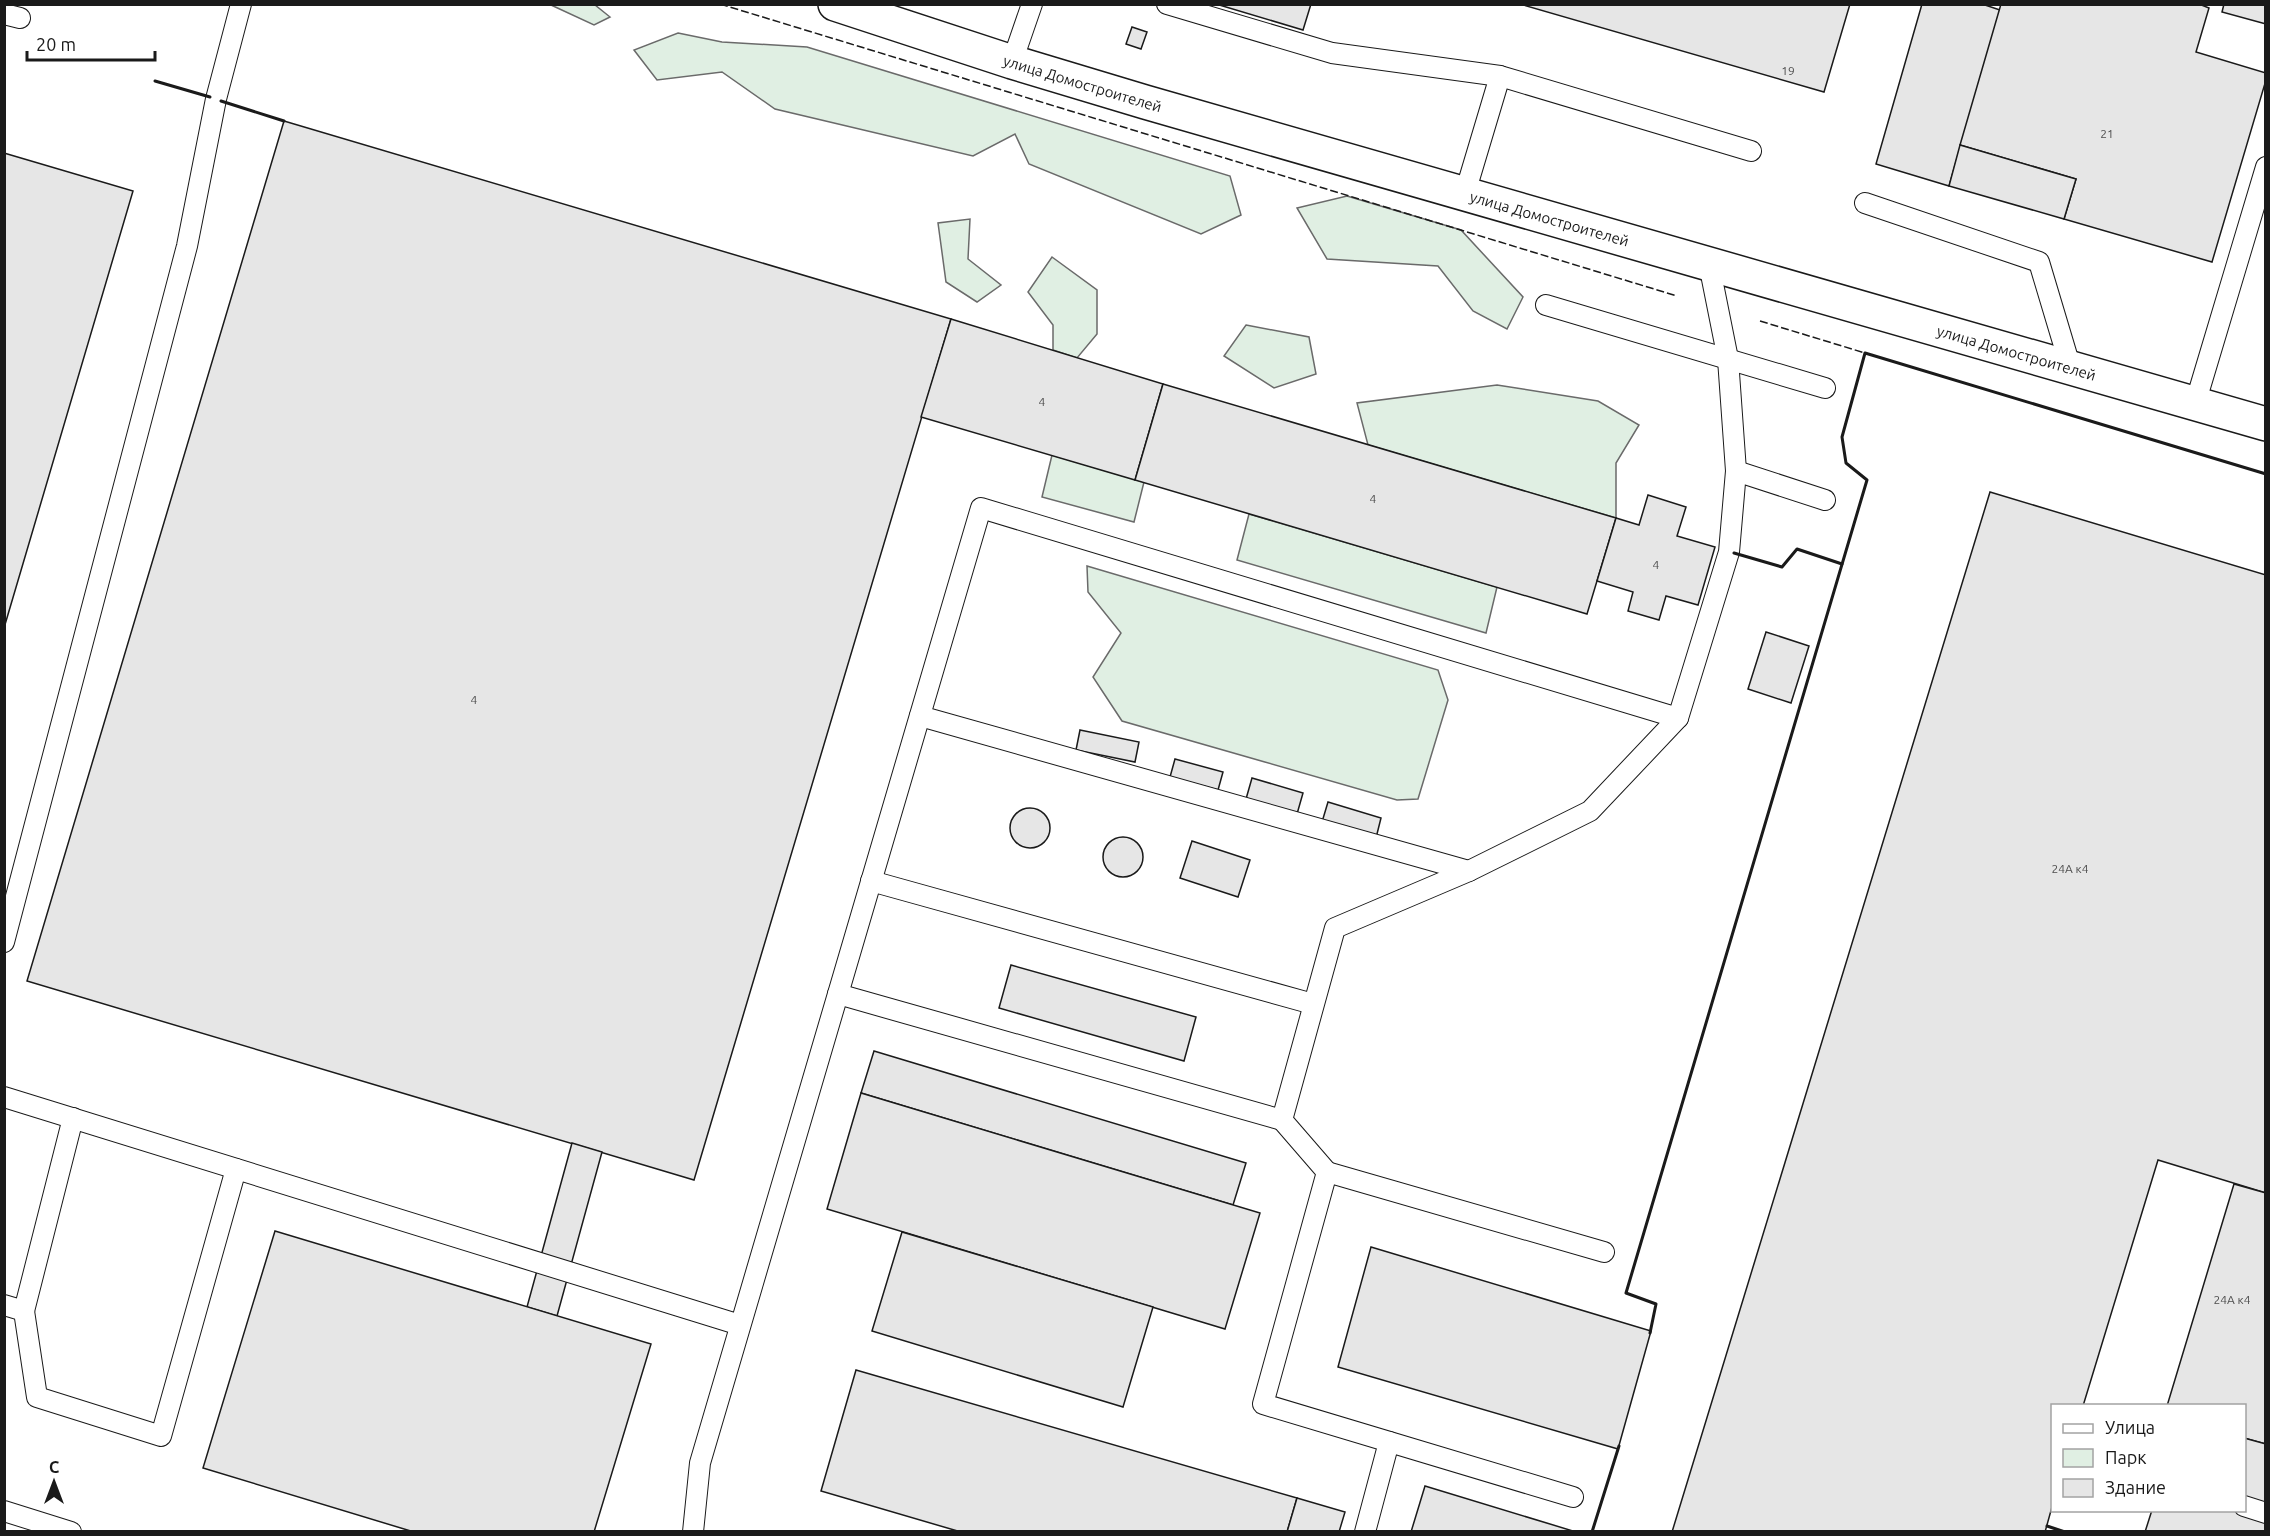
<svg xmlns="http://www.w3.org/2000/svg" width="2270" height="1536" font-family="Ubuntu,sans-serif">
<style>
.green{fill:#e0efe3;stroke:#6a6a6a;stroke-width:1.5}
.building{fill:#e6e6e6;stroke:#1a1a1a;stroke-width:1.5}
.lines{fill:none;stroke-linecap:round;stroke-linejoin:round}
.lane-casing{stroke:#1a1a1a;stroke-width:22}
.street-casing{stroke:#1a1a1a;stroke-width:36}
.lane{stroke:#fff;stroke-width:20}
.street{stroke:#fff;stroke-width:33}
.fence{stroke:#1a1a1a;stroke-width:1.5;stroke-dasharray:8 3;stroke-linecap:butt}
.wall{stroke:#1a1a1a;stroke-width:3}
.labels{text-anchor:middle;dominant-baseline:central;stroke-width:4.5;stroke-linejoin:round;paint-order:stroke}
.number-label{font-size:12px;fill:#4d4d4d}
.street-label{font-size:15px;fill:#1a1a1a;stroke:#fff}
</style>
<rect width="100%" height="100%" fill="#fff"/>
<g class="green">
<polygon points="551,5 595,5 610,17 594,25"/>
<polygon points="678,33 722,42 807,47 1230,176 1241,215 1201,234 1029,164 1015,134 973,156 775,109 722,72 657,80 634,50"/>
<polygon points="1347,196 1461,230 1523,297 1507,329 1473,311 1438,266 1327,259 1297,208"/>
<polygon points="970,219 968,259 1001,285 977,302 946,282 938,223"/>
<polygon points="1052,257 1097,290 1097,334 1077,358 1053,350 1053,325 1028,292"/>
<polygon points="1246,325 1309,337 1316,374 1274,388 1224,356"/>
<polygon points="1497,385 1598,401 1639,425 1616,463 1616,518 1368,445 1357,403"/>
<polygon points="1052,455 1144,482 1134,522 1042,497"/>
<polygon points="1249,514 1497,587 1486,633 1237,560"/>
<polygon points="1087,566 1438,670 1448,700 1418,799 1397,800 1122,721 1093,677 1121,633 1088,592"/>
</g>
<g class="building">
<polygon points="1216,4 1311,4 1303,30"/>
<polygon points="1520,4 1850,4 1824,92"/>
<polygon points="1922,4 1982,4 2000,10 1949,186 1876,164"/>
<polygon points="2001,4 2199,4 2209,8 2196,52 2266,73 2266,80 2212,262 2064,219 2076,179 1960,145"/>
<polygon points="2224,4 2266,4 2266,24 2222,12"/>
<polygon points="1132,27 1147,32 1141,49 1126,44"/>
<polygon points="284,121 951,319 694,1180 27,981"/>
<polygon points="1960,145 2076,179 2064,219 1949,186"/>
<polygon points="4,153 133,191 4,628"/>
<polygon points="951,319 1163,384 1135,480 921,417"/>
<polygon points="1163,384 1616,518 1587,614 1135,480"/>
<polygon points="1990,492 2266,575 2266,1193 2158,1160 2083,1406 2052,1406 2052,1507 2045,1532 1672,1532"/>
<polygon points="1648,495 1686,507 1677,536 1715,547 1698,605 1666,596 1659,620 1628,611 1633,592 1597,581 1616,518 1639,525"/>
<polygon points="1766,632 1809,646 1791,703 1748,689"/>
<polygon points="1080,730 1139,742 1135,762 1076,750"/>
<polygon points="1175,759 1223,772 1218,790 1170,777"/>
<polygon points="1252,778 1303,793 1297,814 1246,799"/>
<polygon points="1328,802 1381,818 1376,838 1322,822"/>
<circle cx="1030" cy="828" r="20"/>
<circle cx="1123" cy="857" r="20"/>
<polygon points="1192,841 1250,860 1238,897 1180,878"/>
<polygon points="1011,965 1196,1017 1184,1061 999,1008"/>
<polygon points="874,1051 1246,1163 1233,1205 861,1093"/>
<polygon points="861,1093 1260,1213 1225,1329 827,1209"/>
<polygon points="572,1143 602,1152 557,1316 527,1307"/>
<polygon points="2234,1184 2266,1193 2266,1444 2244,1438 2244,1406 2167,1406"/>
<polygon points="275,1231 651,1344 594,1532 414,1532 203,1468"/>
<polygon points="902,1232 1153,1307 1123,1407 872,1331"/>
<polygon points="1371,1247 1651,1331 1618,1449 1338,1367"/>
<polygon points="856,1370 1297,1498 1287,1532 961,1532 821,1491"/>
<polygon points="2244,1438 2266,1444 2266,1532 2145,1532 2152,1510 2244,1510"/>
<polygon points="1425,1486 1573,1531 1573,1532 1411,1532"/>
<polygon points="1297,1498 1345,1512 1339,1532 1287,1532"/>
</g>
<g class="lines">
<g class="lane-casing">
<g id="lane">
<polyline points="1167,4 1332,53 1500,76 1751,151"/>
<polyline points="4,14 20,18"/>
<polyline points="1012,62 1032,4"/>
<polyline points="1465,193 1500,76"/>
<polyline points="1865,203 2039,262 2071,369"/>
<polyline points="1546,305 1825,388"/>
<polyline points="2195,404 2266,167"/>
<polyline points="1736,471 1825,500"/>
<polyline points="920,716 1469,871"/>
<polyline points="871,881 1313,1004"/>
<polyline points="4,942 187,246 216,99 241,4"/>
<polyline points="838,994 1282,1120"/>
<polyline points="4,1097 740,1325"/>
<polyline points="1327,1172 1604,1252"/>
<polyline points="4,1305 24,1311 37,1397 161,1436 236,1169"/>
<polyline points="24,1311 73,1118"/>
<polyline points="1573,1497 1263,1404 1327,1172 1282,1120 1335,928 1469,871 1590,811 1678,718 1729,552 1736,471 1728,359 1709,264"/>
<polyline points="2244,1506 2266,1513"/>
<polyline points="4,1511 71,1532"/>
<polyline points="693,1532 700,1463 981,508 1678,718"/>
<polyline points="1365,1532 1389,1442"/>
</g>
</g>
<g class="street-casing">
<g id="street">
<path id="s1" d="M835,4L1012,62L1145,102L2266,424"/>
</g>
</g>
<use href="#lane" class="lane"/>
<use href="#street" class="street"/>
<g class="fence">
<polyline points="720,4 1677,296"/>
<polyline points="1760,321 1865,353"/>
</g>
<g class="wall">
<polyline points="155,81 210,97"/>
<polyline points="221,101 284,121"/>
<polyline points="1734,553 1782,567 1797,549 1842,564"/>
<polyline points="1650,1333 1656,1304 1626,1293 1867,480 1846,463 1842,437 1865,353 2266,474"/>
<polyline points="2047,1526 2065,1532"/>
<polyline points="1592,1532 1619,1446"/>
</g>
</g>
<g class="labels">
<g class="number-label">
<text x="1788" y="70">19</text>
<text x="2107" y="133">21</text>
<text x="1042" y="401">4</text>
<text x="1373" y="498">4</text>
<text x="1656" y="564">4</text>
<text x="474" y="699">4</text>
<text x="2070" y="868">24А к4</text>
<text x="2232" y="1299">24А к4</text>
</g>
<g class="street-label">
<text stroke="none"><textPath href="#s1" startOffset="260">улица Домостроителей</textPath></text>
<text stroke="none"><textPath href="#s1" startOffset="746">улица Домостроителей</textPath></text>
<text stroke="none"><textPath href="#s1" startOffset="1232">улица Домостроителей</textPath></text>
</g>
</g>
<rect width="2270" height="1536" fill="none" stroke="#1a1a1a" stroke-width="12"/>
<rect x="2051" y="1404" width="195" height="108" fill="#ffffff" stroke="#a3a3a3" stroke-width="1.5"/>
<rect x="2063" y="1424" width="30" height="9" fill="#ffffff" stroke="#a3a3a3" stroke-width="1.5"/>
<text x="2105" y="1434" font-size="18" fill="#1a1a1a">Улица</text>
<rect x="2063" y="1449" width="30" height="18" fill="#e0efe3" stroke="#a3a3a3" stroke-width="1.5"/>
<text x="2105" y="1464" font-size="18" fill="#1a1a1a">Парк</text>
<rect x="2063" y="1479" width="30" height="18" fill="#e6e6e6" stroke="#a3a3a3" stroke-width="1.5"/>
<text x="2105" y="1494" font-size="18" fill="#1a1a1a">Здание</text>
<g transform="translate(54 1482)" stroke="#ffffff" stroke-width="4.5" paint-order="stroke">
<path d="M0-4.5L10 22L0 15L-10 22Z" fill="#1a1a1a"/>
<text y="-9" font-size="16" font-weight="bold" text-anchor="middle" fill="#1a1a1a">С</text>
</g>
<path d="M27 51v9h128v-9" fill="none" stroke="#1a1a1a" stroke-width="3"/>
<text x="36" y="51" font-size="18" fill="#1a1a1a" stroke="#ffffff" stroke-width="4.5" paint-order="stroke">20 m</text>
</svg>
